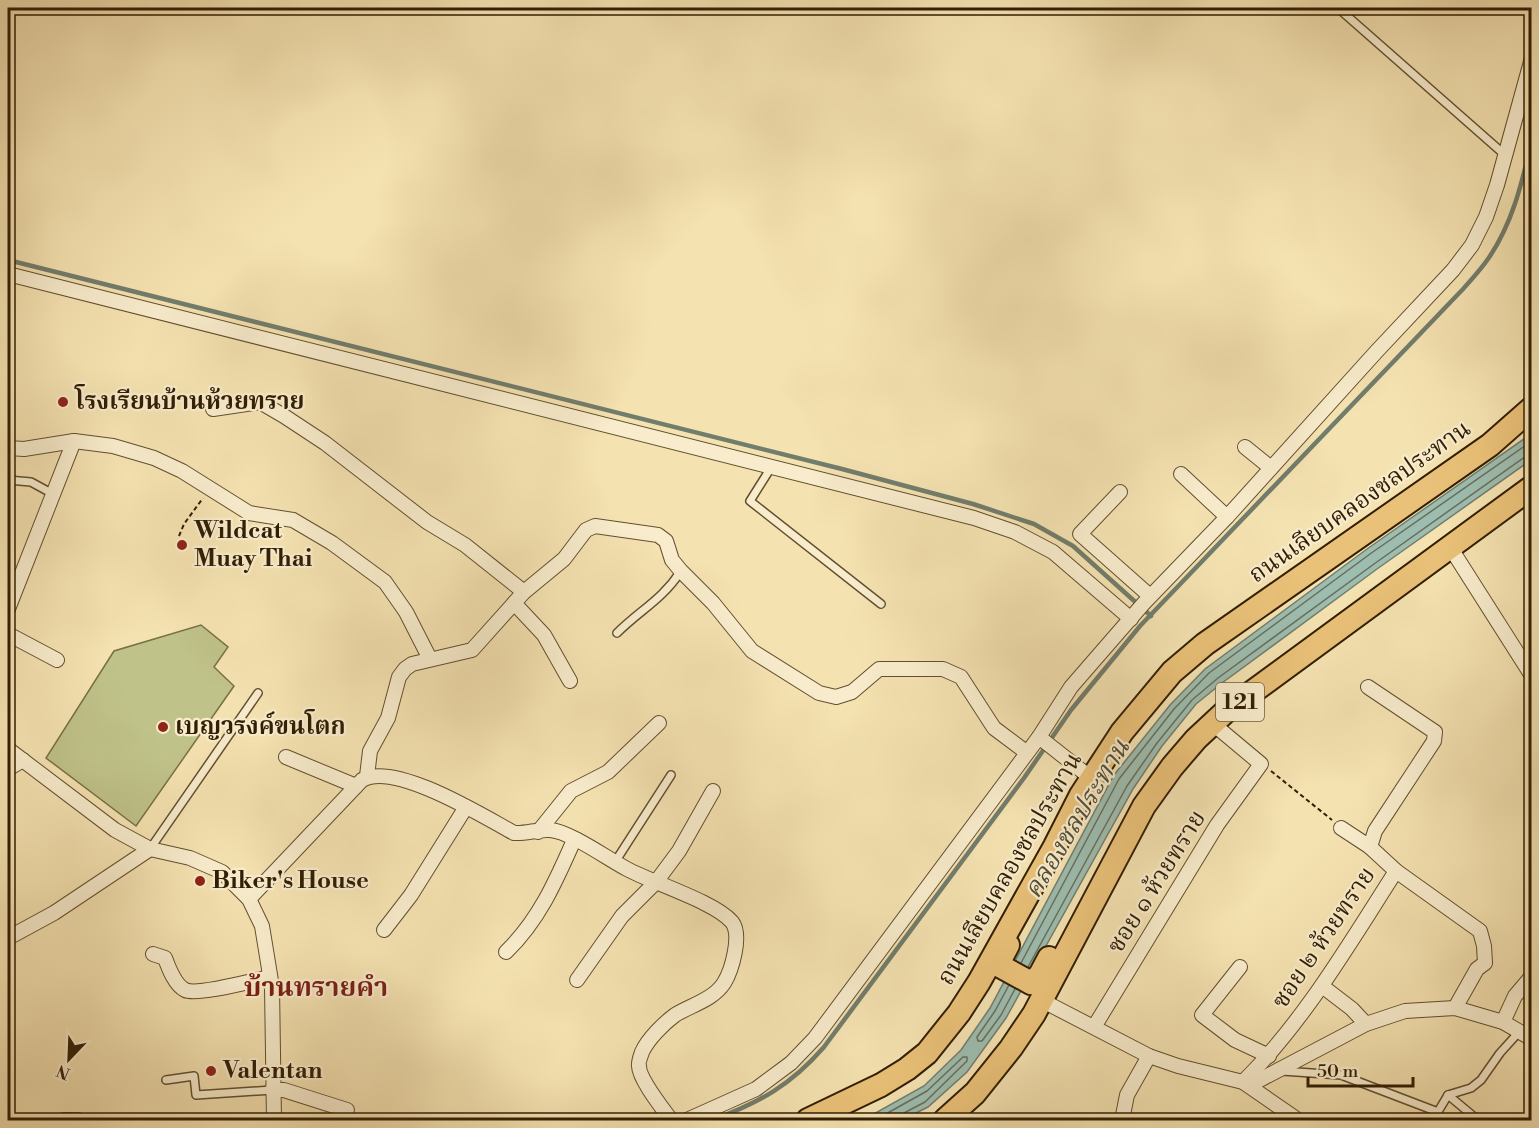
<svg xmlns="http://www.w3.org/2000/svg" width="1539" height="1128" font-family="'Libre Bodoni','Noto Serif Thai',serif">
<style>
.green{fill:#bfc289;stroke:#787047;stroke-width:1.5}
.water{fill:#9dbdb0;stroke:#727d6c;stroke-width:1.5}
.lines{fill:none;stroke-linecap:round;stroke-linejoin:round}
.shore{stroke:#676e5a;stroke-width:1.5}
.stream{stroke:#727d6c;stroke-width:4.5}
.service-casing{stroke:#624f30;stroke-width:10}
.minor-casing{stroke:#624f30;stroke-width:16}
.primary-casing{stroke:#311e05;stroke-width:26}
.path{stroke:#311e05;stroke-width:2;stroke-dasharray:4.5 3;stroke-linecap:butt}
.service{stroke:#f8eccc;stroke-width:7}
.minor{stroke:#f8eccc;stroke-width:14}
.primary{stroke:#eac178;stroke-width:22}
.poi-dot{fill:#8f2418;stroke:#f8eccc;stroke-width:2}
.labels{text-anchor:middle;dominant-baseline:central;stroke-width:4.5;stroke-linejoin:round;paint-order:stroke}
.shield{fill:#f8eccc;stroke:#6d5c41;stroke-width:1.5}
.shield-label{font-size:22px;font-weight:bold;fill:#311e05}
.poi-label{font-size:24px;font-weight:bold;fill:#311e05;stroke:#f8eccc;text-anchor:start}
.street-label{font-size:24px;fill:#311e05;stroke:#f8eccc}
.water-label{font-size:26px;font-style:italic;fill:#514e38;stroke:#f8eccc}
.quarter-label{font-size:27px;font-weight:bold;fill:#7a1f14;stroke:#f8eccc}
</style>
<rect width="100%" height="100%" fill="#f5e2b1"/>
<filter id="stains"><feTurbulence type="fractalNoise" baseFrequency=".00333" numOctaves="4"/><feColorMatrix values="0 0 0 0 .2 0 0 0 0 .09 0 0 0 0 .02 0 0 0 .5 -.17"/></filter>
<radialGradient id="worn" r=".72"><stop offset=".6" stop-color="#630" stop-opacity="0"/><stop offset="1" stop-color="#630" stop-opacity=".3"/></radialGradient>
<polygon class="green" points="201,625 228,647 214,667 234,686 136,826 46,758 114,651"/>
<polygon class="water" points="1531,434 1531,460 1377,569 1222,683 1196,704 1162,746 1133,789 1006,1018 967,1072 928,1107 902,1120 863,1120 924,1086 961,1050 990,1008 1114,775 1170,705 1205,669 1367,549"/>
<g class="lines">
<g class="shore">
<polyline points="1021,963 1119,779 1174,709 1209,673 1370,554 1532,441"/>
<polyline points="1028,967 1127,786 1157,743 1192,700 1218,678 1374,564 1526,456 1532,455"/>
<polyline points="1009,985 995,1011 977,1037 978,1041 982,1041 1001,1015 1015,989"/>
<polyline points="875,1120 927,1091 963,1057 967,1057 967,1061 925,1102 904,1113 901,1120"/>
</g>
<g class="stream">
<polyline points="8,260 842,469 973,504 1034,524 1073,546 1151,616"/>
<path d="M713,1120C760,1102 790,1086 824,1047L1024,778L1071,710L1140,626L1464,288C1472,279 1481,269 1488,259C1513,223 1522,182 1532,140"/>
</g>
<g class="service-casing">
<g id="service">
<polyline points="1338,8 1505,155"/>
<polyline points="772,466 750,501 881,604"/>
<polyline points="8,480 31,482 53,494"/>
<path d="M617,633C640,610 662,600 681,571"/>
<polyline points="150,849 258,693"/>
<polyline points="615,862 671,775"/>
<polyline points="1282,1071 1341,1075 1438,1112"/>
<polyline points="166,1080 194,1076 196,1095 272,1090"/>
<polyline points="1448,1095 1471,1088 1481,1080 1500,1053 1519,1032"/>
<polyline points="1433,1120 1448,1095 1478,1120"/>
</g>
</g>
<g class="minor-casing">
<g id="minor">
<polyline points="8,274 974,518 1015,532 1053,552 1131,619"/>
<polyline points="213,409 260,402 284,416 325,443 427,522 465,545 524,592"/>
<polyline points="1245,447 1271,468"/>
<polyline points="8,448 24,449 74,441 113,446 154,458 182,471 249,513 293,520 332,543 385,582 406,612 430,659"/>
<polyline points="1181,474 1227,517"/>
<polyline points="1120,492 1080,534 1150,596"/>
<polyline points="1450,547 1532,676"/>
<polyline points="514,603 544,635 570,681"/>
<polyline points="8,609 74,441"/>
<polyline points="8,634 57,660"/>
<polyline points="1039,737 1091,778"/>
<polyline points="8,749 115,830 150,849 190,858 222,872 249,899 262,926 272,987 274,1120"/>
<polyline points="286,757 356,786"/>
<polyline points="8,769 23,760"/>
<polyline points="367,776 370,751 388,718 399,677 405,669 412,664 472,650 524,592 564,559 586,530 595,526 658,535 666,541 672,560 681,571 713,603 752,651 819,693 836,697 852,692 879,669 943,669 961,677 994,728 1026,752"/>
<polyline points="1341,828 1370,847"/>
<polyline points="538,832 571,791 608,772 659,723"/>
<polyline points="1396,871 1480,931 1484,946 1485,963 1477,969 1455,1008"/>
<path d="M249,899L362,780C394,761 483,816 514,833C526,834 538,829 550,830C569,831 608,859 627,869C653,883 715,902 732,922C742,935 732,970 724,983C713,1000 691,1005 675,1015C663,1024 648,1039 642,1052C641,1055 638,1063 639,1066C639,1079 663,1109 671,1120"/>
<polyline points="384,930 411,895 466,807"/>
<polyline points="8,938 54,913 150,849"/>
<path d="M506,952C539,920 556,881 574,840"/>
<path d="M153,954L165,958C169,969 175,985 185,990C197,996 255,980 270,977"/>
<polyline points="1240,967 1202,1015 1235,1040 1269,1056"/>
<polyline points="577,980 622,916 656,882 679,851 713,791"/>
<polyline points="1322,986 1352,1009 1366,1024"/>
<polyline points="1041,1000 1149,1056 1178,1066 1243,1082 1298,1120"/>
<polyline points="1503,1022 1515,996 1532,976"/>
<polyline points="1094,1027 1217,825 1261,764 1212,723"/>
<path d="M1243,1082C1305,1020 1349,944 1396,871L1370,847L1375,831L1434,741L1435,732L1368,687"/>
<polyline points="1250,1085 1366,1024 1405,1011 1455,1008 1503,1022 1532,1039"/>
<polyline points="272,1090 284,1090 347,1110"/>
<polyline points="64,1120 78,1120"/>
<polyline points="687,1120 756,1089 791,1063 815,1038 1039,737 1071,687 1144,603 1227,517 1376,352 1453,270 1472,245 1486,217 1497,185 1532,58"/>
<polyline points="1122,1120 1127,1095 1149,1056"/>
</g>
</g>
<g class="primary-casing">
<g id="primary">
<polyline points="1008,945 1000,960 1000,966 1031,983 1040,975 1049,958"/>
<polyline points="808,1120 881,1085 907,1069 927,1053 959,1013 979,982 1055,846 1081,795 1122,732 1172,672 1205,644 1490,445 1532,408"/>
<polyline points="945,1120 975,1093 1011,1048 1034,1014 1144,806 1172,767 1196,739 1225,712 1532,487"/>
</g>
</g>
<g class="path">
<polyline points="179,536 184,524 203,498"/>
<polyline points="1271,771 1332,820"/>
</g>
<use href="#service" class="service"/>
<use href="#minor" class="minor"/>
<use href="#primary" class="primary"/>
</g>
<g class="poi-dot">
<circle cx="63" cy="402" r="6"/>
<circle cx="182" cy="545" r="6"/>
<circle cx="163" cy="727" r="6"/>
<circle cx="200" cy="881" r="6"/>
<circle cx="211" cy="1071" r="6"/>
</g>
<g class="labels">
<rect class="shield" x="1216" y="683" width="48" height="38" rx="4.5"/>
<g class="shield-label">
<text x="1240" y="702">121</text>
</g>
<g class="poi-label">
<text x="75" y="402">โรงเรียนบ้านห้วยทราย</text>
<text x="194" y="531">Wildcat<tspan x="194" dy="28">Muay Thai</tspan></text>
<text x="175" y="727">เบญวรงค์ขนโตก</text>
<text x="212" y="881">Biker's House</text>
<text x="223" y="1071">Valentan</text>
</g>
<g class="street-label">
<text transform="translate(1360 502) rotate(-35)">ถนนเลียบคลองชลประทาน</text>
<text transform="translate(1010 869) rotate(-60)">ถนนเลียบคลองชลประทาน</text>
<text transform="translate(1157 882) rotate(-58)">ซอย ๑ ห้วยทราย</text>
<text transform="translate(1324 938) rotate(-56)">ซอย ๒ ห้วยทราย</text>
</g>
<g class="water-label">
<text transform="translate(1077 819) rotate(-59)">คลองชลประทาน</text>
</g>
<g class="quarter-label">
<text x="316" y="988">บ้านทรายคำ</text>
</g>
</g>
<rect width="1539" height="1128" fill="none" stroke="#f5e2b1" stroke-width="30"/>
<rect x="9" y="9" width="1521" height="1110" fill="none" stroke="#311e05" stroke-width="3"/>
<rect x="15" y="15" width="1509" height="1098" fill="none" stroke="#311e05" stroke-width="1.5"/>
<g transform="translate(69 1059) rotate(203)" stroke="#f8eccc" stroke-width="4.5" paint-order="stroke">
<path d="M0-4.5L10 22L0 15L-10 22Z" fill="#311e05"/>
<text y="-9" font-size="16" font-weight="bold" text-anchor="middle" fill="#311e05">N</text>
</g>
<path d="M1308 1077v9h105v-9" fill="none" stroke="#311e05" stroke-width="3"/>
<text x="1317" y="1077" font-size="18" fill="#311e05" stroke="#f8eccc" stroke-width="4.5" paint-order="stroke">50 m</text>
<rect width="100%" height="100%" filter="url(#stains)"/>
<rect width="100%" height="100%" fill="url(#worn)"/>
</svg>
